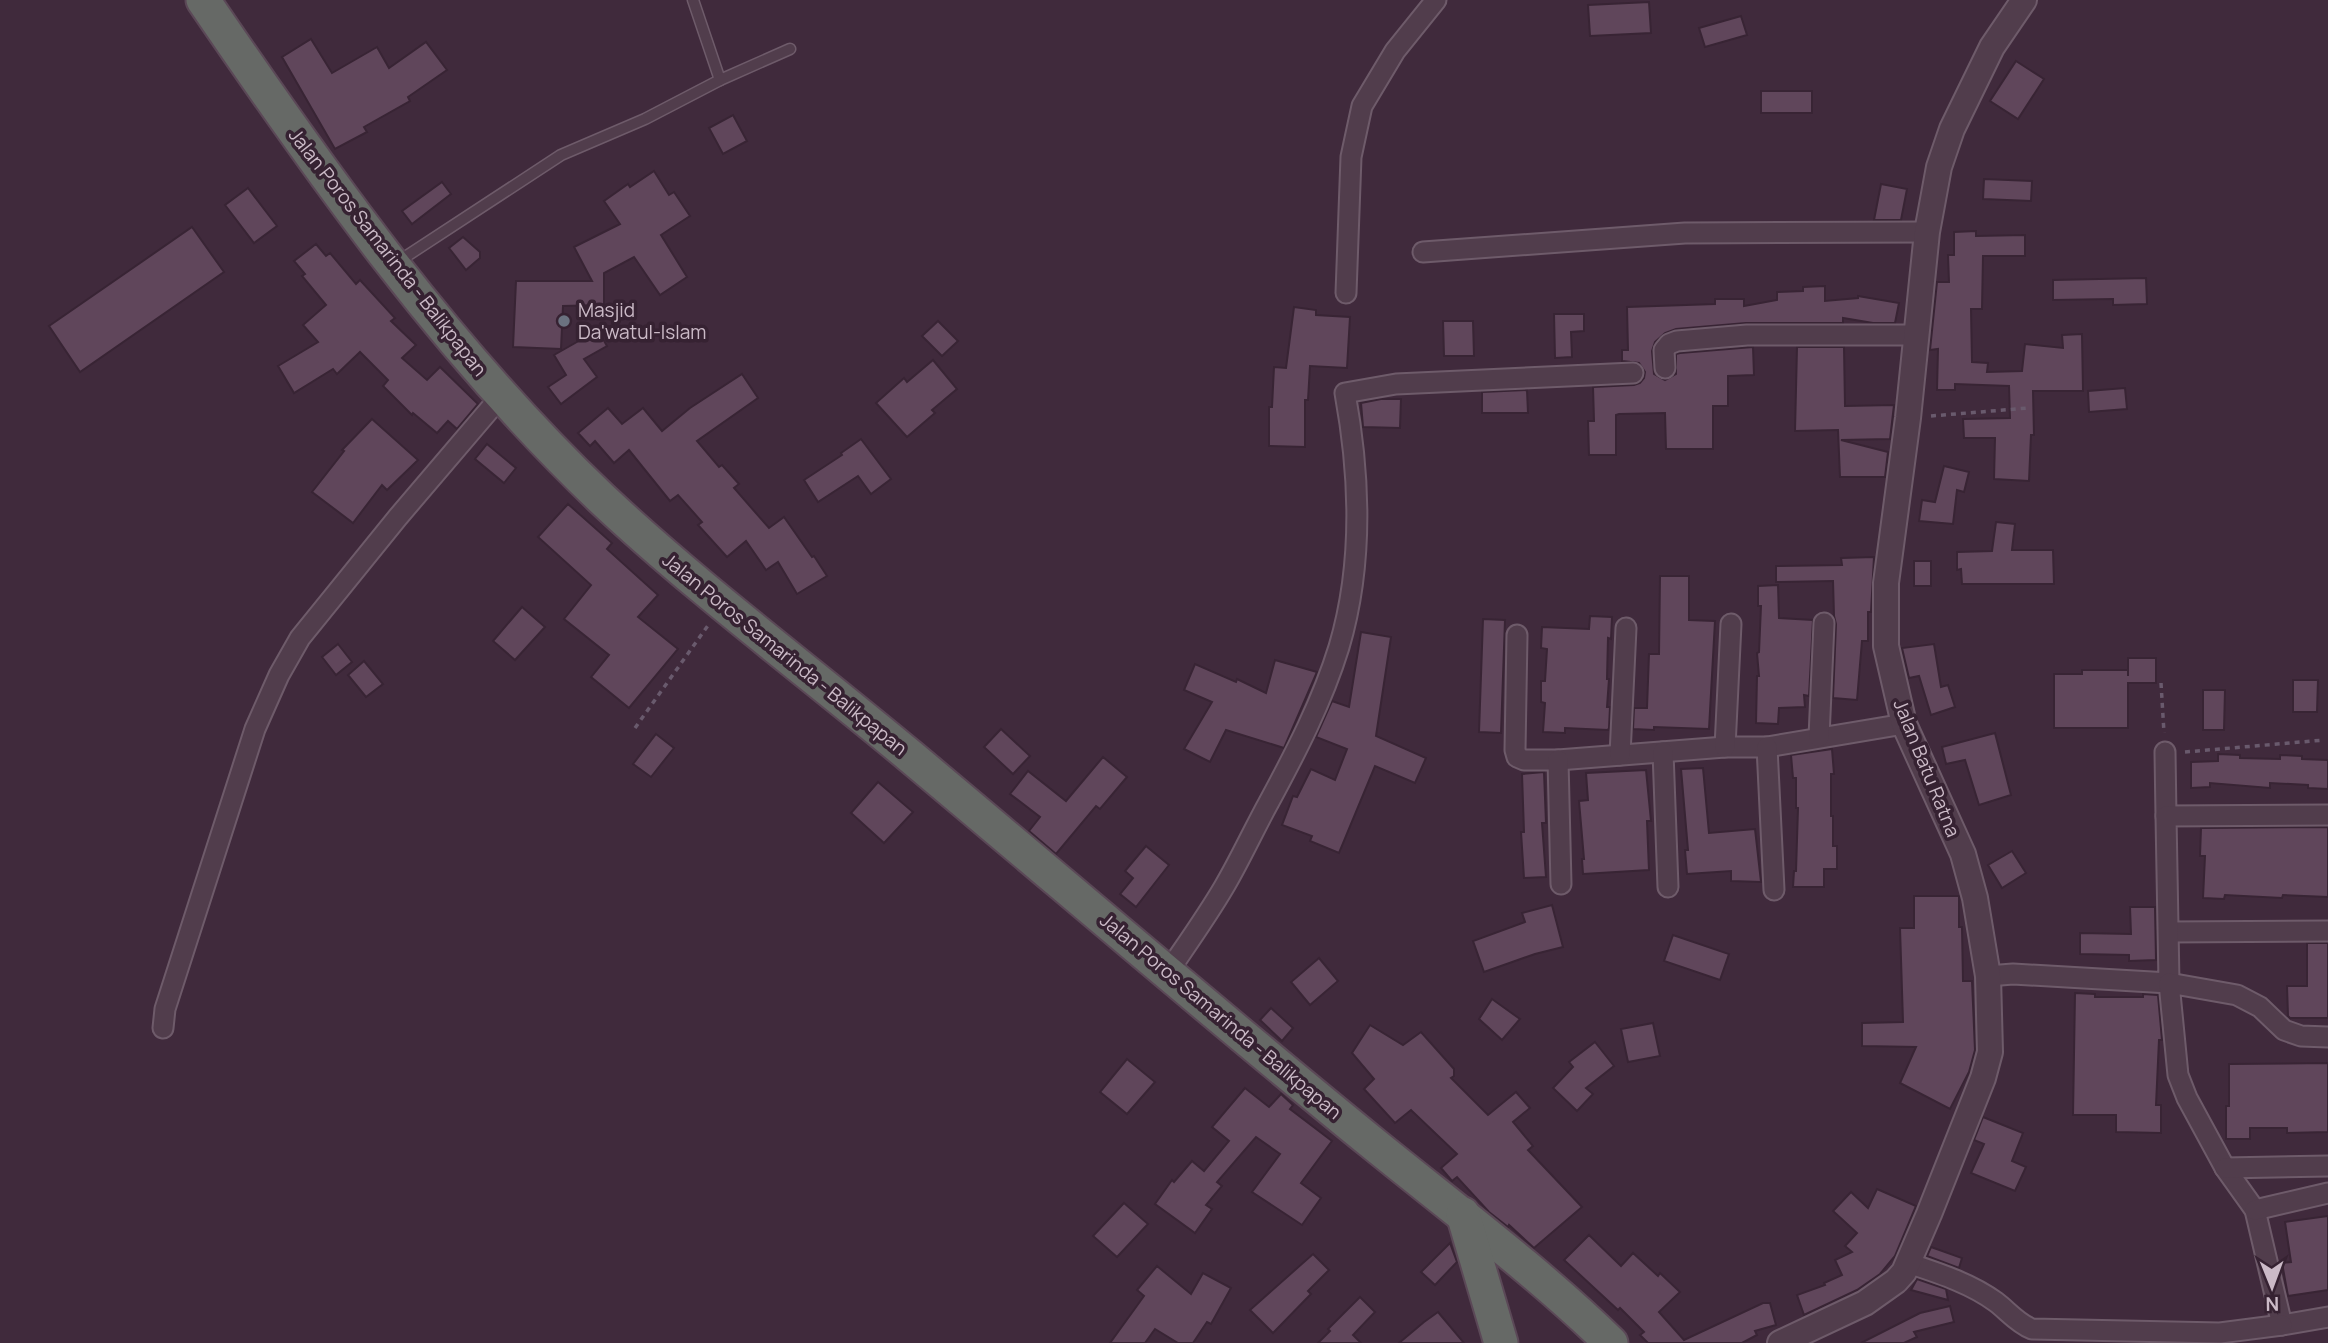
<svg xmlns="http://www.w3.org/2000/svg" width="2328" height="1343" font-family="Manrope,sans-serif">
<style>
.building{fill:#60465b;stroke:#382434;stroke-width:2}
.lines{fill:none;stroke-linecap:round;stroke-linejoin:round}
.service-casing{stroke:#6e5b6a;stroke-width:13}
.minor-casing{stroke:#6e5b6a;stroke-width:23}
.tertiary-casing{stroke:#6e5b6a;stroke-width:28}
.trunk-casing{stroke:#5b4857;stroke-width:37}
.path{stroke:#695a6d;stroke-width:3.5;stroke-dasharray:5 5;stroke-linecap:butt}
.service{stroke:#513d4c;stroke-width:10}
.minor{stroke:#513d4c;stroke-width:19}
.tertiary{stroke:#513d4c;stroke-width:24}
.trunk{stroke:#666966;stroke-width:33}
.worship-dot{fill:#6b7280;stroke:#362232;stroke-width:2.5}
.labels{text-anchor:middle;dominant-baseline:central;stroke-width:7;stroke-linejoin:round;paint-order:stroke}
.street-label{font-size:19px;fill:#cbbac7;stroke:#362232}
.poi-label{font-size:19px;fill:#cbbac7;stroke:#362232;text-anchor:start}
</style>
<rect width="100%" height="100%" fill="#402a3c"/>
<g class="building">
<polygon points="1649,2 1651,33 1590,36 1588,5"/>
<polygon points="1741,16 1747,35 1705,47 1699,28"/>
<polygon points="311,39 332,73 377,47 389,68 426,42 447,70 408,97 410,101 364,127 367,132 335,149 282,57"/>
<polygon points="2016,61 2044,79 2018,119 1990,101"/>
<rect x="1761" y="91" width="51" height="22"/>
<polygon points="733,115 747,141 723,154 709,128"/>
<polygon points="654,171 669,195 674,192 690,216 661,235 687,277 660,295 634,257 604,273 604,305 563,306 561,349 513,347 516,281 592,281 574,247 620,224 604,201 628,184 630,187"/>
<polygon points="1984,179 2032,181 2031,201 1983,199"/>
<polygon points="442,182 451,194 412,224 402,211"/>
<polygon points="1881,184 1907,189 1901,220 1874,220"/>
<polygon points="248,188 277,226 254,243 225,205"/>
<polygon points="192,227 224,272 80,372 49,326"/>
<polygon points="1976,231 1976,236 2025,235 2025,256 1983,256 1982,309 1971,309 1972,362 1988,363 1987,372 2022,371 2025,344 2063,348 2062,335 2082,334 2083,391 2033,391 2034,435 2031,435 2029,481 1994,479 1995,438 1964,438 1963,419 2010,418 2009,386 1955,384 1955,390 1937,390 1938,349 1930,350 1937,282 1949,282 1948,255 1954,255 1954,232"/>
<polygon points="463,237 480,252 480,258 466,270 449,248"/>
<polygon points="316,244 326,256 330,253 356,284 360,280 395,318 391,321 416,345 402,358 427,380 440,367 478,404 457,429 448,421 437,433 413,413 412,415 383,386 388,380 360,352 337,374 333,369 294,393 278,366 318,342 303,325 326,305 302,276 305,274 294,261"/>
<polygon points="2146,278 2147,304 2113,305 2113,299 2053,300 2053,280"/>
<polygon points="1825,286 1825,301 1858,298 1858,296 1899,303 1895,323 1873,323 1843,318 1843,323 1746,323 1676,329 1665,333 1655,342 1652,351 1654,374 1665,380 1676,374 1676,354 1680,353 1753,347 1754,375 1728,376 1728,406 1713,406 1713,449 1666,449 1665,413 1619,414 1616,415 1616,455 1589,455 1588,421 1594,421 1593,387 1634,385 1640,383 1644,378 1645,372 1639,363 1622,361 1622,350 1628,350 1627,307 1715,304 1715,299 1744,299 1744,306 1777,300 1777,292 1803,291 1803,287"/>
<polygon points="1294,307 1316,310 1316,315 1350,317 1347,368 1310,366 1308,400 1305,400 1305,447 1269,446 1269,407 1272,407 1274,367 1286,368"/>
<polygon points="1554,314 1584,314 1584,331 1571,332 1572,357 1555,358"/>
<polygon points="938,321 958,341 942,356 922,336"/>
<polygon points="1443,321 1473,321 1474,356 1444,356"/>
<polygon points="598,330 607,346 584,359 597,377 561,404 548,387 566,375 554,355"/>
<polygon points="1797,347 1844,347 1845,406 1894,405 1890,439 1841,440 1888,452 1885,477 1840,477 1838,430 1795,431"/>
<polygon points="933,360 957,389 932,410 935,413 907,437 876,403 904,378 907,382"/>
<polygon points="742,374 758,398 697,441 719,467 722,465 739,484 734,488 769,528 784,517 812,557 814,556 827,576 797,594 778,562 766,570 746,541 727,557 698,525 702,522 678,495 670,501 629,450 614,463 595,441 590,446 578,433 608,408 622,424 643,408 662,431 690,408"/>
<polygon points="2125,388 2127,409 2089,412 2088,391"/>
<polygon points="1527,390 1528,413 1482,413 1482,392"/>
<polygon points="1381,399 1401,399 1400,428 1363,427 1361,403"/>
<polygon points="372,419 418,460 387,490 382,485 353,523 312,492 344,451 342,450"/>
<polygon points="861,439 891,479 871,494 858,476 818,502 804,480 842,455 841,453"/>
<polygon points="487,444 516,468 504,483 475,459"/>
<polygon points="1944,466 1969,472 1964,492 1957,490 1953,524 1919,521 1922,500 1935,502"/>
<polygon points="568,504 612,543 607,549 658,595 638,617 678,649 629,708 591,677 609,655 564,619 591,585 538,537"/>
<polygon points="1996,522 2015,524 2012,550 2053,550 2054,584 1962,584 1961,569 1957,570 1957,552 1992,551"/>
<polygon points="1874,557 1871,612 1868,612 1868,641 1862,641 1857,700 1833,698 1836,624 1834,616 1833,581 1776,582 1776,566 1842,565 1841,558"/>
<rect x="1914" y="561" width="17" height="25"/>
<polygon points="1660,576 1689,576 1689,620 1715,621 1709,729 1654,727 1654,730 1633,729 1634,708 1647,708 1649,654 1659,654"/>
<polygon points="1778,585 1779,618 1813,620 1809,696 1804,695 1805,707 1779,708 1778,724 1756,723 1757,676 1759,676 1757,653 1759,652 1761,606 1758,606 1758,586"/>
<polygon points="522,607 545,627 515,660 493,641"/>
<polygon points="1590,616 1612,617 1611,639 1608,638 1607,679 1609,679 1607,707 1610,707 1609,728 1608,730 1565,728 1565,733 1543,732 1545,703 1541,702 1541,681 1545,681 1547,649 1541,648 1542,627 1589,629"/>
<polygon points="1483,619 1505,620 1501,733 1479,732"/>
<polygon points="1361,632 1391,637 1376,736 1426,758 1415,783 1375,766 1339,853 1310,841 1312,836 1282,825 1293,796 1297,797 1311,769 1335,780 1347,749 1316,737 1332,701 1349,707"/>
<polygon points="338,644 352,662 336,675 322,657"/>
<polygon points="1934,644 1941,687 1948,685 1955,707 1931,715 1919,676 1909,678 1902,648"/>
<polygon points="2128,658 2156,658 2156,683 2128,683 2128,728 2054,728 2054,674 2082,674 2082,670 2128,670 2128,676"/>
<polygon points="1275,660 1317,672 1284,748 1226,730 1210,762 1184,749 1212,702 1184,690 1195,664 1236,682 1237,679 1266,693"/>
<polygon points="364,661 383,684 366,697 348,675"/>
<polygon points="2293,680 2318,680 2317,712 2293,712"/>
<polygon points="2203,690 2225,690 2224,730 2203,730"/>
<polygon points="1001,729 1030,756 1013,774 984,747"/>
<polygon points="1995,733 2011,795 1979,805 1965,760 1946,764 1942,747"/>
<polygon points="656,734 674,748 651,777 633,764"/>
<polygon points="1832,749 1834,774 1831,774 1831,816 1833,816 1833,846 1837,846 1837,869 1824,869 1824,887 1793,887 1794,871 1796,871 1798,808 1796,808 1796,778 1793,778 1791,755"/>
<polygon points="2218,754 2240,755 2240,758 2280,759 2280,755 2302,756 2302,759 2328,760 2328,789 2308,788 2308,785 2270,783 2270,788 2210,783 2210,787 2191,788 2191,762 2218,761"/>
<polygon points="1103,757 1127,777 1100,809 1096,806 1056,854 1029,831 1040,817 1010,794 1028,771 1066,801"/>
<polygon points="1703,768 1709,833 1755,829 1761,882 1731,881 1731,871 1687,874 1685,850 1688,850 1681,769"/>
<polygon points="1646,770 1651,821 1647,821 1649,870 1583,874 1582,859 1584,859 1579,801 1588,800 1586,773"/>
<polygon points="1544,772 1546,823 1542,823 1546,877 1524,878 1521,832 1524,832 1522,774"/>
<polygon points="878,782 913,812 884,843 851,813"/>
<polygon points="2328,827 2328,897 2283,895 2282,898 2225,895 2224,899 2203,898 2205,856 2200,856 2201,828"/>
<polygon points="1146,846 1169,865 1136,907 1120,894 1133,878 1125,871"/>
<polygon points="2012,851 2026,873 2002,888 1988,865"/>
<polygon points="1914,896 1959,896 1959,927 1962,927 1963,981 1972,981 1975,1050 1969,1072 1950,1109 1900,1083 1916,1047 1862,1046 1862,1023 1903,1022 1900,928 1914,928"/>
<polygon points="1552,905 1563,947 1535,954 1484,972 1473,941 1525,922 1522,913"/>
<polygon points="2130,907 2155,907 2156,960 2129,961 2129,955 2080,954 2080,933 2131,934"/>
<polygon points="1673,935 1729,954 1720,980 1664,961"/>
<polygon points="2307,943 2328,943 2328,1018 2290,1018 2288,1016 2287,986 2307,986"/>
<polygon points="1319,958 1338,981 1310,1005 1291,982"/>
<polygon points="2075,993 2095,994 2095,997 2143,997 2143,994 2158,995 2162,1040 2159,1040 2156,1105 2161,1105 2161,1133 2116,1132 2116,1115 2073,1115"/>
<polygon points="1492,999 1520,1019 1502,1040 1479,1019"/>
<polygon points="1271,1008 1293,1028 1282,1041 1260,1020"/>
<polygon points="1653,1023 1660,1056 1628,1062 1621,1029"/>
<polygon points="1370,1025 1403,1045 1421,1032 1454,1069 1454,1076 1451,1078 1488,1115 1516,1092 1530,1108 1513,1122 1533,1146 1528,1150 1582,1207 1534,1248 1509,1225 1508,1227 1489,1212 1457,1177 1452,1181 1441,1168 1457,1154 1411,1110 1395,1123 1364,1089 1374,1079 1352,1053"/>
<polygon points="1595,1042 1614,1066 1586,1088 1593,1094 1577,1111 1553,1088 1573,1067 1569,1062"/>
<polygon points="1127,1059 1155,1082 1127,1114 1100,1092"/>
<polygon points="2328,1063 2328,1132 2287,1133 2287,1128 2250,1128 2250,1139 2226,1139 2226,1106 2229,1106 2229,1064"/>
<polygon points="1245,1088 1269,1107 1281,1094 1293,1105 1290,1109 1332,1141 1301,1183 1321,1198 1302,1225 1252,1192 1280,1154 1256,1137 1217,1182 1222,1186 1206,1205 1212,1209 1195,1233 1155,1204 1172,1180 1174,1182 1192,1161 1204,1171 1229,1141 1212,1127"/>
<polygon points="1983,1117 2023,1133 2012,1161 2026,1167 2015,1191 1971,1173 1984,1144 1974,1140"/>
<polygon points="1877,1189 1916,1206 1895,1256 1880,1274 1857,1290 1804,1315 1797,1295 1825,1285 1824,1283 1842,1275 1835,1260 1852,1252 1845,1246 1857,1233 1833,1211 1851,1192 1868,1208"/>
<polygon points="1124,1203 1148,1224 1117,1257 1093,1236"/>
<polygon points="2328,1216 2328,1290 2288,1296 2282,1263 2291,1262 2285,1222"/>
<polygon points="1589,1235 1621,1266 1633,1253 1658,1276 1660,1273 1680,1292 1659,1312 1684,1340 1763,1303 1770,1303 1776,1325 1755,1331 1757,1335 1742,1343 1648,1343 1640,1335 1644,1332 1620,1308 1618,1310 1564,1260"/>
<polygon points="1450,1243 1457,1262 1435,1285 1421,1272"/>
<polygon points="1931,1247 1962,1258 1959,1268 1927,1256"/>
<polygon points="1313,1254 1329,1270 1308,1291 1311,1294 1273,1333 1250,1310"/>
<polygon points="1157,1266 1191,1294 1203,1273 1231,1288 1211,1324 1207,1322 1193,1343 1178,1343 1155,1329 1145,1343 1110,1343 1144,1296 1137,1290"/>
<polygon points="1917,1279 1946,1289 1948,1300 1911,1290"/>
<polygon points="1360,1297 1375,1312 1353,1335 1361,1343 1318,1343 1330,1331 1328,1329"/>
<polygon points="1950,1306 1954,1322 1914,1332 1917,1337 1904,1343 1861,1343 1920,1313"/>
<polygon points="1438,1312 1464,1343 1399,1343 1424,1322"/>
</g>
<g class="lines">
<g class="service-casing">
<g id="service">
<polyline points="693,0 720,80"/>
<polyline points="396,263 561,155 645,119 720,80 790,49"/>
</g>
</g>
<g class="minor-casing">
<g id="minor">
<polyline points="1423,252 1685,233 1927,232"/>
<polyline points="1346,293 1351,157 1362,106 1395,51 1436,0"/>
<polyline points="1665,368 1664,350 1669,344 1677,341 1747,335 1917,335"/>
<polyline points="1517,635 1515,750 1517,757 1524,760 1558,760 1725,747 1767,747 1904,724"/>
<polyline points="1819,737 1824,623"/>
<polyline points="1725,747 1731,624"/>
<polyline points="1767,747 1774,890"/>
<polyline points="1663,752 1668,887"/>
<polyline points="2165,752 2166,816"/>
<polyline points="1620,755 1626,628"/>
<polyline points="1558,760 1561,884"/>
<polyline points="2170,932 2328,931"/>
<path d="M1168,972C1187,944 1207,916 1224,887C1240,860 1253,831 1269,802C1296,752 1322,702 1339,647C1363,566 1360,475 1345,393L1396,384L1633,373"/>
<polyline points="1988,976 2013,974 2169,983 2166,816 2328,815"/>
<polyline points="163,1028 165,1009 255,729 279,675 300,638 398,517 502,395"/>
<polyline points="2328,1037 2301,1036 2284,1030 2260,1007 2237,995 2169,983 2178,1075 2187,1098 2225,1168 2255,1210 2282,1325 2328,1317"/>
<polyline points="2225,1168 2328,1166"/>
<polyline points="2255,1210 2328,1193"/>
<path d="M1908,1263C1938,1273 1970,1283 1996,1302C2008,1311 2017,1323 2032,1329L2220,1333L2282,1325"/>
</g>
</g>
<g class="tertiary-casing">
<polyline id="tertiary" points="1780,1343 1865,1303 1896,1281 1904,1272 1929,1214 1983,1078 1990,1052 1988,976 1975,898 1963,854 1904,724 1886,646 1886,583 1908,418 1927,232 1939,167 1952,129 1992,47 2024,0"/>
</g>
<g class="trunk-casing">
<g id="trunk">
<path d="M203,0C323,176 446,350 601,498C699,590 807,670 910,756C1063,884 1215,1015 1370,1141C1451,1207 1536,1270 1611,1343"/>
<polyline points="1463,1214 1501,1343"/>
</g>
</g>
<g class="path">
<polyline points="1931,416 2028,408"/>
<polyline points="2161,683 2164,733"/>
<polyline points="635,728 709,624"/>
<polyline points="2185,752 2324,740"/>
</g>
<use href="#service" class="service"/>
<use href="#minor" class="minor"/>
<use href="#tertiary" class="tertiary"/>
<use href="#trunk" class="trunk"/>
</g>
<circle class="worship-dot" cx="564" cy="321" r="7"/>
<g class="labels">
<g class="street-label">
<text transform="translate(388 252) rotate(52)">Jalan Poros Samarinda - Balikpapan</text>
<text transform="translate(785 654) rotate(39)">Jalan Poros Samarinda - Balikpapan</text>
<text transform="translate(1927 768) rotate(68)">Jalan Batu Ratna</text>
<text transform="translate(1221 1016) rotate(40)">Jalan Poros Samarinda - Balikpapan</text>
</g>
<g class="poi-label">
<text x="578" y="310">Masjid<tspan x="578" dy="22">Da'watul-Islam</tspan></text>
</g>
</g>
<g transform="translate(2272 1287) rotate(179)" stroke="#362232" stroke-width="5" paint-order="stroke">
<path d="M0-5L12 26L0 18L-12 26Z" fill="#cbbac7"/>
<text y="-10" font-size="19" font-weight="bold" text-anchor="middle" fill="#cbbac7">N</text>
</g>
</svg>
